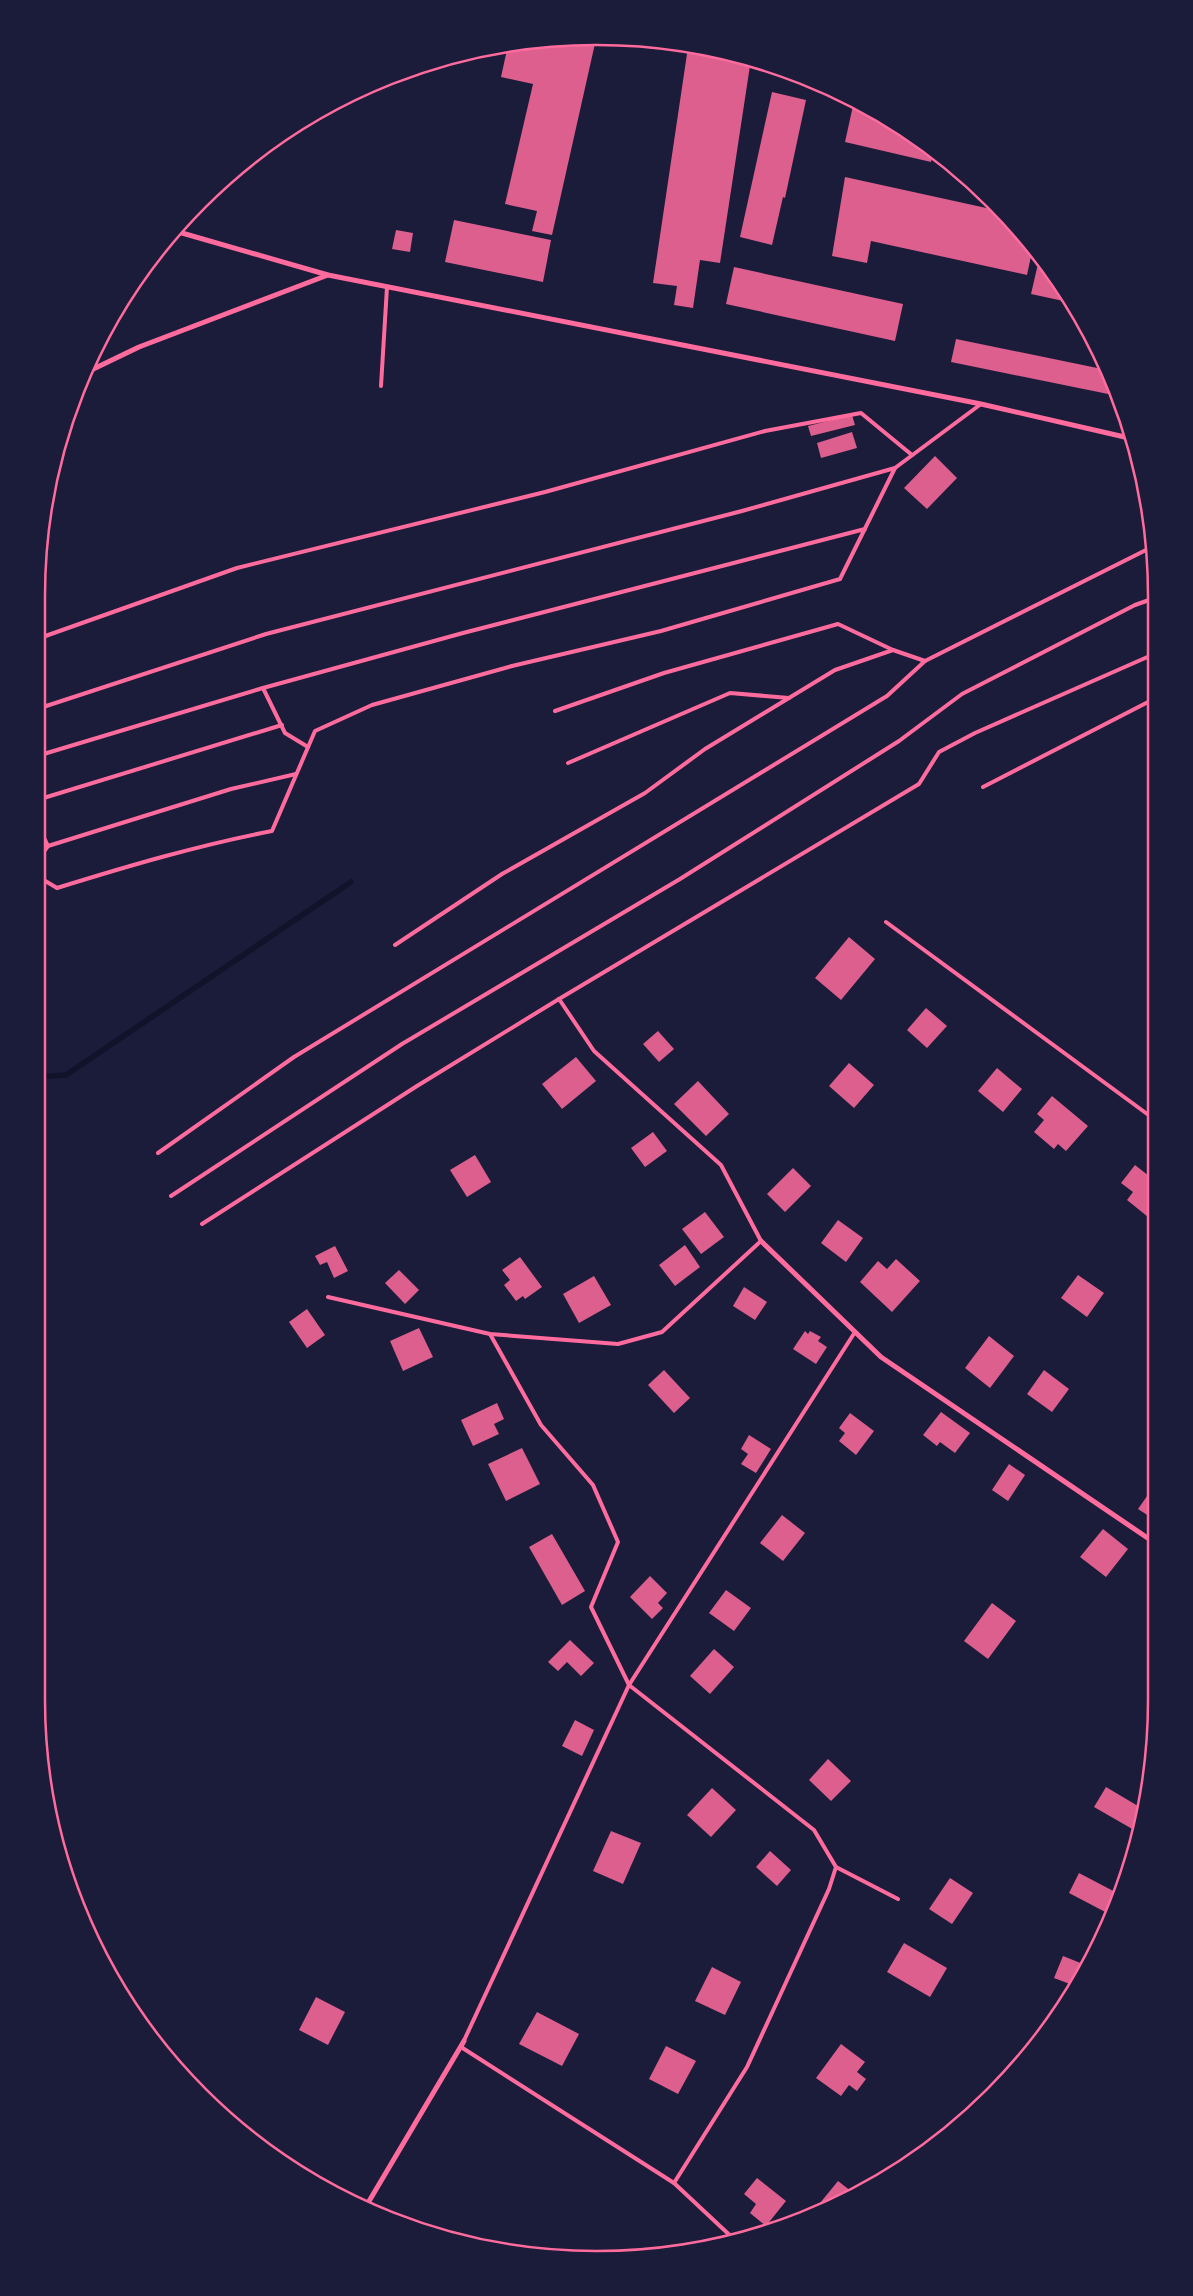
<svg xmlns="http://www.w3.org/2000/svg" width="1193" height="2296" font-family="Mulish,sans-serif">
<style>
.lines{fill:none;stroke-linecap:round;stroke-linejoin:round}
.stream{stroke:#12122b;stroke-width:5.5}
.building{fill:#dd5f8e}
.service{stroke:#ff6b9d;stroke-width:4}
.minor{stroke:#ff6b9d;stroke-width:5}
.rim{fill:none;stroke:#ff6b9d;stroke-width:2.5}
</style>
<rect width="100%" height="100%" fill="#1b1b3a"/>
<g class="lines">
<polyline class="stream" points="37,1077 66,1075 351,882"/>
</g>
<g class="building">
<polygon points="575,39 596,39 552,235 532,231 537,211 505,204 533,84 501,77 508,45 524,41 565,40 574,42"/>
<polygon points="688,47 751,59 720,263 700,260 693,308 674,305 677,286 653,283"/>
<polygon points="772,92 806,100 785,198 783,197 772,245 740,237"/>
<polygon points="854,101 933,153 931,162 845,142"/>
<polygon points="845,177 1000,211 1033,247 1027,275 871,241 867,263 832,256"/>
<polygon points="454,220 551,240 543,282 445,262"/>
<polygon points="396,230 413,233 410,252 392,249"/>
<polygon points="1040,255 1041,256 1068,302 1031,294"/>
<polygon points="734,267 903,304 895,341 726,304"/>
<polygon points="956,339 1107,370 1114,382 1118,396 951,362"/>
<polygon points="852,415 855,425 811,436 808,426"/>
<polygon points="852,432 857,448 821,458 817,443"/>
<polygon points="935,456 957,478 927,509 904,488"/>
<polygon points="849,937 875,959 841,1000 815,978"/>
<polygon points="926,1008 947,1026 927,1048 907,1030"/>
<polygon points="658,1031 674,1049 659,1062 643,1044"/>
<polygon points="576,1057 596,1081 562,1109 542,1084"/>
<polygon points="849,1063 874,1085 854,1108 829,1086"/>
<polygon points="997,1068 1022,1089 1003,1112 978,1091"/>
<polygon points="698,1081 729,1114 706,1136 674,1104"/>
<polygon points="1052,1096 1088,1126 1066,1151 1058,1144 1054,1149 1034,1132 1044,1120 1037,1114"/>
<polygon points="653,1132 667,1151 645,1167 631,1148"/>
<polygon points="475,1155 491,1182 467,1197 450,1170"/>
<polygon points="1135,1165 1154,1180 1153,1221 1127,1200 1133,1192 1121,1183"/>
<polygon points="793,1168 811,1186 785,1212 767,1194"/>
<polygon points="705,1212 724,1237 701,1254 682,1229"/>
<polygon points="838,1220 863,1238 846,1262 821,1243"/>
<polygon points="685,1245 700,1267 675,1286 659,1265"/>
<polygon points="335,1246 348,1271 334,1278 327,1262 320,1265 315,1256"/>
<polygon points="520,1257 542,1287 525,1299 523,1296 516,1301 504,1285 510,1280 502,1270"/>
<polygon points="896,1259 920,1281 892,1312 860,1282 878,1261 887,1269"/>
<polygon points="399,1270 419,1290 405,1304 385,1283"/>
<polygon points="1078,1275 1104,1293 1087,1317 1061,1298"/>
<polygon points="594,1276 611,1305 579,1323 563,1294"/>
<polygon points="744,1287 767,1302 755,1320 733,1306"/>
<polygon points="307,1309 325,1335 307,1348 289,1322"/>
<polygon points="419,1328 433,1357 403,1371 390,1341"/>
<polygon points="805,1331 808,1334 810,1331 821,1337 818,1341 827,1347 816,1364 793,1349"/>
<polygon points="989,1336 1014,1356 990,1388 965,1368"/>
<polygon points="664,1370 690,1398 674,1413 648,1385"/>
<polygon points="1044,1370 1069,1389 1052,1412 1027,1394"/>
<polygon points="497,1403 504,1419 494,1424 499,1434 473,1446 461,1420"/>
<polygon points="941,1412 970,1433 955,1453 940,1442 937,1446 923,1435"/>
<polygon points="850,1413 874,1431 856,1455 839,1441 845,1433 839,1428"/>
<polygon points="749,1435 771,1449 756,1473 741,1464 748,1454 741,1449"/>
<polygon points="522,1448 540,1484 506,1501 488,1464"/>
<polygon points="1009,1464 1025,1475 1008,1501 992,1490"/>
<polygon points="1152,1489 1155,1491 1155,1520 1138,1509"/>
<polygon points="782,1515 805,1533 783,1561 760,1543"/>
<polygon points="1103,1529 1128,1549 1106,1577 1080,1557"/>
<polygon points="552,1534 585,1591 562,1605 529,1547"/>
<polygon points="650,1576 667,1593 658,1603 663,1608 652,1619 630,1597"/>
<polygon points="726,1590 751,1608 734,1631 709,1613"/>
<polygon points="992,1603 1016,1621 988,1659 964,1641"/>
<polygon points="570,1640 594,1663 581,1676 567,1662 558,1671 548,1662"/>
<polygon points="714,1649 734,1667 710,1694 690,1676"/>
<polygon points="575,1720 594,1730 582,1756 562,1746"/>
<polygon points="828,1759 851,1781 831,1801 809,1780"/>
<polygon points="1106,1787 1143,1809 1134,1830 1094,1807"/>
<polygon points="712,1788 736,1810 711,1837 687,1815"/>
<polygon points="611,1831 641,1843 623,1884 593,1871"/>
<polygon points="770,1851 791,1870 777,1886 756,1867"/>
<polygon points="1079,1873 1119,1894 1109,1914 1069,1893"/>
<polygon points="950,1878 973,1893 952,1924 929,1909"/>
<polygon points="904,1943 947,1968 930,1997 887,1972"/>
<polygon points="1063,1956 1088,1966 1075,1986 1054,1978"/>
<polygon points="712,1967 741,1982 725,2015 695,2001"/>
<polygon points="316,1997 345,2012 328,2045 299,2030"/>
<polygon points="537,2012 579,2034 562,2066 519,2044"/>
<polygon points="841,2044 865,2062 857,2072 866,2079 857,2091 849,2085 841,2096 816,2078"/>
<polygon points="666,2046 696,2061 678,2094 649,2079"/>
<polygon points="757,2178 786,2201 766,2226 750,2213 756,2204 744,2194"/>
<polygon points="838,2181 856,2195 820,2211 816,2208"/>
</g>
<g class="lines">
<g class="service">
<polyline points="381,386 387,287"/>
<polyline points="37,639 237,568 545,492 765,431 861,413 912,455"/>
<polyline points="263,688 463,633 865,529"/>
<polyline points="37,709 266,634 742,511 895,468"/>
<polyline points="555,711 664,673 838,624 893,650"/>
<polyline points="37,756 263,688 285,733 308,747"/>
<polyline points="568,763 730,693 789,698"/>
<polyline points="983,787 1152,700"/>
<polyline points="37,800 282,725"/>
<polyline points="37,823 48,846"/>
<polyline points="37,861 48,846 231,789 296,774"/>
<path d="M37,876L57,888C128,866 199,845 272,831L315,731L372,705L512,666L661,631L840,579L895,468L981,404"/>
<polyline points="886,922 1154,1119"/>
<polyline points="395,945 502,874 645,793 705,749 835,670 893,650 925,661"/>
<polyline points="158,1153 294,1057 887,696 925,661 1152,547"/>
<polyline points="171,1196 402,1044 680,879 899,741 962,694 1135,605 1152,599"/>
<polyline points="202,1224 417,1086 559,999"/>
<polyline points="328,1297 490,1334 618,1344 662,1332 761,1241 721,1165 594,1051 559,999 919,784 939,752 975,733 1152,655"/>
<polyline points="490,1334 541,1425 593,1485 618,1542 591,1607 629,1685 814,1830 836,1867 829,1889 747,2067 674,2183 737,2242"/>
<polyline points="836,1867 898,1899"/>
<polyline points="674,2183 461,2047 629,1685 855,1332"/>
</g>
<g class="minor">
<polyline points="175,231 328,275 981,404 1129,438"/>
<polyline points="85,373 139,347 328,275"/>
<polyline points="761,1241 881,1357 1155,1543"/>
<polyline points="365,2208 464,2041"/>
</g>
</g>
<path d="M0 0H1193V2296H0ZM596 45H597A551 551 0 0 1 1148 596V1700A551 551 0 0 1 597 2251H596A551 551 0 0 1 45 1700V596A551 551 0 0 1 596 45Z" fill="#1b1b3a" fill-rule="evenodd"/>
<path class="rim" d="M596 45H597A551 551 0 0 1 1148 596V1700A551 551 0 0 1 597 2251H596A551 551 0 0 1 45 1700V596A551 551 0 0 1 596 45Z"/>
</svg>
